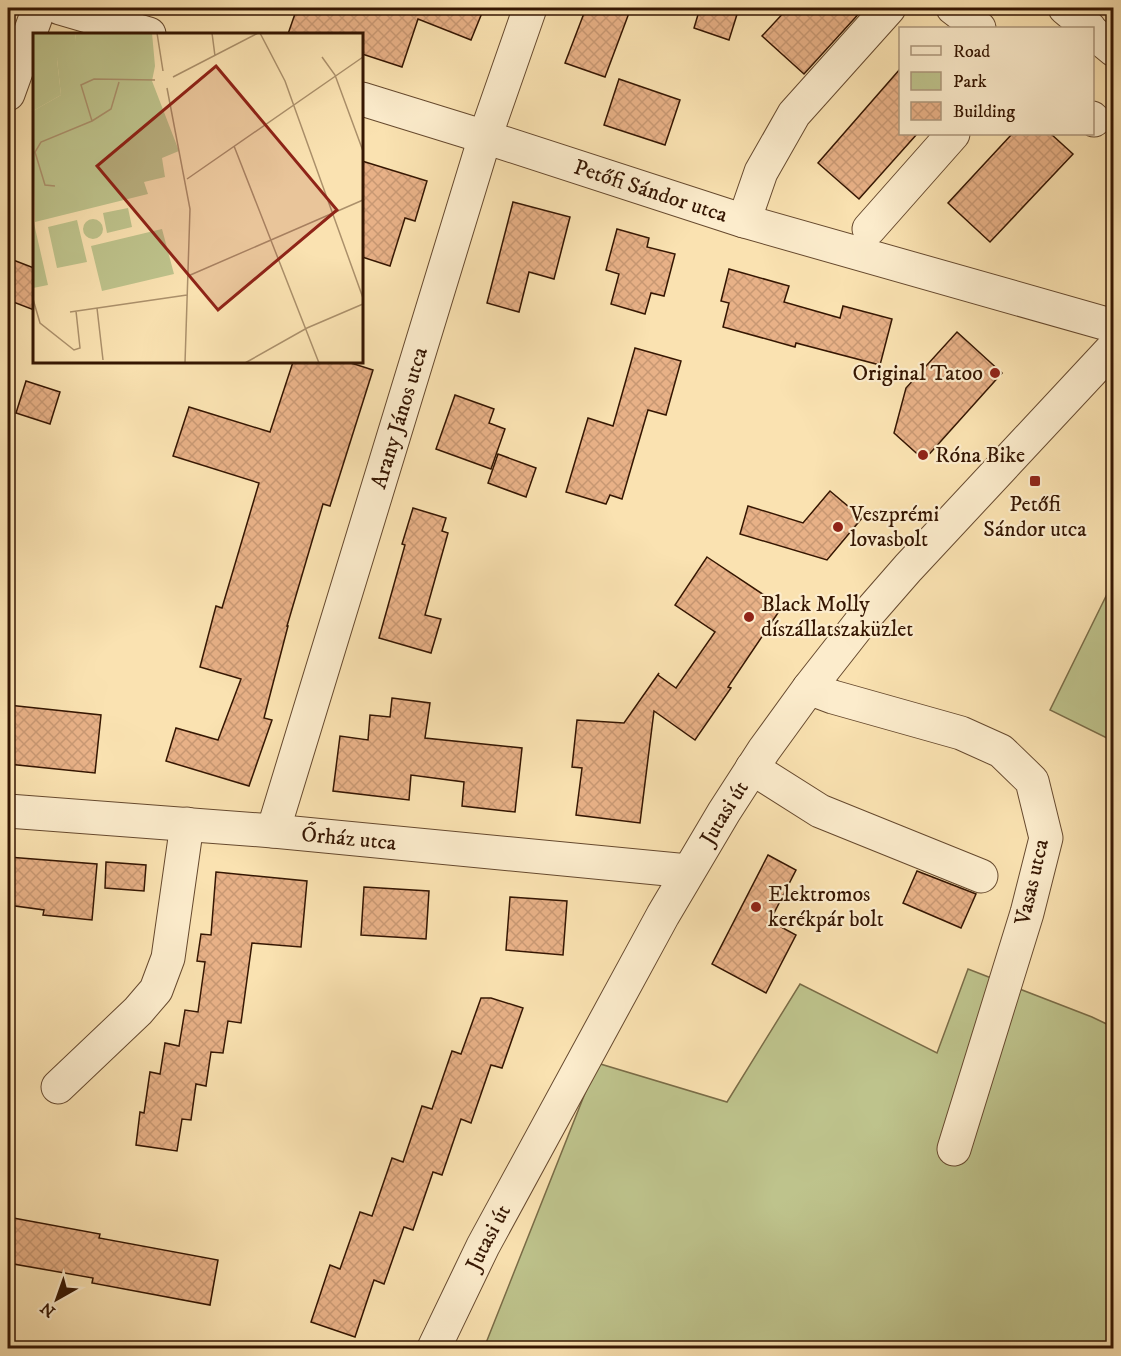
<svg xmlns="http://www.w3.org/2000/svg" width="1121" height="1356" font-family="'IM FELL DW Pica',serif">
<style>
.green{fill:#bec38c;stroke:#7a6c47;stroke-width:1.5}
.building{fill:url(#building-cross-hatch);stroke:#351602;stroke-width:1.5}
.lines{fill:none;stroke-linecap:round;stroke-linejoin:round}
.minor-casing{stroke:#66492e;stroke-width:35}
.minor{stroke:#fceccc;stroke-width:33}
.poi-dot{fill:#8f2418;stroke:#fceccc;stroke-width:2}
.labels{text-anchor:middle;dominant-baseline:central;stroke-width:4.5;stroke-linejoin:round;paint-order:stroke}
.street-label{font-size:22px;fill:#351602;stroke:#fceccc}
.poi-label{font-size:22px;fill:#351602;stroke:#fceccc;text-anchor:start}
.inset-road{fill:none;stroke:#ab906b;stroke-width:1.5}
.view{fill:#8f2418;fill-opacity:0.15;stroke:#8f2418;stroke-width:3}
.inset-edge{fill:none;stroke:#351602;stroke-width:3}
</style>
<defs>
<pattern id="building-cross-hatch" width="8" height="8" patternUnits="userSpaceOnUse" patternTransform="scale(1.5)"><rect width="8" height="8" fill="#e8b187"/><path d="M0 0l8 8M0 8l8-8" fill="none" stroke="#c89873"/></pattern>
</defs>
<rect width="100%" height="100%" fill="#fae2b1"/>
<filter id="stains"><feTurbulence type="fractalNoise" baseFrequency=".00333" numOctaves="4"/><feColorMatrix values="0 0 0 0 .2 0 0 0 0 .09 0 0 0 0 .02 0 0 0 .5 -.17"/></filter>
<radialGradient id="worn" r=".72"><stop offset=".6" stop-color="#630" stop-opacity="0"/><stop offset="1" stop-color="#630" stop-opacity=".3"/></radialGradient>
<g class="green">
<polygon points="1113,582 1113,741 1050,710"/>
<polygon points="968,969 1092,1017 1113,1027 1113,1348 484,1348 597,1063 727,1102 800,984 937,1053"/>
</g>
<g class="building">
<polygon points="297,8 484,8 471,40 418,19 402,67 362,54 362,34 288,34"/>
<polygon points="586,8 615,8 629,13 605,77 565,63"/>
<polygon points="700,8 739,8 729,40 694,28"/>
<polygon points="788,8 864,8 804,74 762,36"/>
<polygon points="900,69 900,134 917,134 859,199 818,163"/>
<polygon points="619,79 680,100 665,145 604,125"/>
<polygon points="1012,134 1051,134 1073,154 990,242 948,203"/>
<polygon points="362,161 427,181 415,221 405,218 390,266 362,257"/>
<polygon points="513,202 570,217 554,279 529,272 519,312 487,303"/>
<polygon points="617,229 649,238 647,247 675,254 664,296 651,293 645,314 611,304 619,274 606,270"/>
<polygon points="8,258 34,268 34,310 8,300"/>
<polygon points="729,269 789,286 784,302 840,318 843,306 892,319 880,365 796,343 795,347 723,327 729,303 721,301"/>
<polygon points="957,332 1002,373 924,460 894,433 906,388"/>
<polygon points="635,348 681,361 666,415 648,410 622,499 610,495 606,504 566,492 588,418 613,426"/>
<polygon points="293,362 348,362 373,370 330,506 323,504 287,626 288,626 264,718 272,720 249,786 166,761 176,728 218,740 241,679 200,667 216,606 222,608 259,483 173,456 189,407 270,432"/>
<polygon points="26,381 60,392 50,424 16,413"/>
<polygon points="455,395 494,409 489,423 505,429 491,469 436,449"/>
<polygon points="498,454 536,468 526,497 488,483"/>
<polygon points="830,491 862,518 827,560 740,534 748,506 803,523"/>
<polygon points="413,508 446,518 442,531 448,533 425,615 441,619 431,653 379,638 405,545 402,544"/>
<polygon points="707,557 782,607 728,687 731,688 695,740 654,711 640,823 576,815 582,768 572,767 577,720 624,723 659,673 658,675 676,688 715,632 675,605"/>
<polygon points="392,698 430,703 425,738 522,748 515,812 462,806 464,782 411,775 409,800 333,791 340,736 368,740 370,715 390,717"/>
<polygon points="8,705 101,715 95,773 8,764"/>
<polygon points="768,855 796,870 770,921 796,935 766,993 712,964"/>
<polygon points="8,857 97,864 92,920 43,915 44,910 8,905"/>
<polygon points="106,862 146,865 144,891 105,888"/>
<polygon points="917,871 976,894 961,928 903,903"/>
<polygon points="216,872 307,881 301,947 252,943 241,1023 228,1021 223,1053 211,1052 206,1086 196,1084 191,1120 182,1119 177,1151 136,1145 140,1112 144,1113 150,1072 160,1074 165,1043 179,1046 185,1010 198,1012 205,962 197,961 201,934 211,935"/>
<polygon points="364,887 429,891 426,939 361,935"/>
<polygon points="510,897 567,901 563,955 506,950"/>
<polygon points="481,998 491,998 523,1008 502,1068 491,1065 471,1123 461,1119 442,1175 433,1172 413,1230 404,1227 384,1284 374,1280 355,1337 311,1322 330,1265 340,1269 360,1212 372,1216 392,1158 403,1162 422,1106 432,1109 452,1051 461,1054"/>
<polygon points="8,1217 100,1234 99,1238 218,1260 210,1305 92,1283 93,1278 8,1263"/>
</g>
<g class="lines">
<g class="minor-casing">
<g id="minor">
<polyline points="60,8 149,34"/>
<polyline points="953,8 979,28"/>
<polyline points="1065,8 1089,28"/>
<polyline points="1092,32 1114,50"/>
<polyline points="8,94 39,8"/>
<path id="s1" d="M362,99L485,137L744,221L1114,326"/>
<polyline points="1092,118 1094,120"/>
<polyline points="744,221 761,172 794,114 889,8"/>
<polyline points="869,229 953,134"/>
<polyline points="809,688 833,697 961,733 1001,751 1032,781 1046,838 1027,913 954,1149"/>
<polyline points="752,768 820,811 981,876"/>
<path id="s2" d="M8,811L273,831L688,871"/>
<path id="s3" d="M273,831L485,137L530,8"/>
<polyline points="58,1087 138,1011 156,990 168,958 187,824"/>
<path id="s4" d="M434,1348L483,1246L663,915L724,812L764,750L809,688L860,623L908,568L1114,347"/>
</g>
</g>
<use href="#minor" class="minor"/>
</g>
<g class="poi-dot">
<circle cx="995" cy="373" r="6"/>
<circle cx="923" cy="455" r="6"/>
<rect x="1029" y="475" width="12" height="12" rx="3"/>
<circle cx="838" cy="527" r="6"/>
<circle cx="749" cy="617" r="6"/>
<circle cx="756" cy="907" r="6"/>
</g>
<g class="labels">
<g class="street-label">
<text stroke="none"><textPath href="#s1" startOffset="303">Petőfi Sándor utca</textPath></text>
<text stroke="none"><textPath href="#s3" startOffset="432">Arany János utca</textPath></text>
<text stroke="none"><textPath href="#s4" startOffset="609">Jutasi út</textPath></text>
<text stroke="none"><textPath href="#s2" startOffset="342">Őrház utca</textPath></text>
<text transform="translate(1032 882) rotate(-77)">Vasas utca</text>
<text stroke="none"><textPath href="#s4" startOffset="123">Jutasi út</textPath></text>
</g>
<g class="poi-label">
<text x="983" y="373" text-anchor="end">Original Tatoo</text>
<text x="935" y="455">Róna Bike</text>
<text x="1035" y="504" text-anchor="middle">Petőfi<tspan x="1035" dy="25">Sándor utca</tspan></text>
<text x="850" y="514">Veszprémi<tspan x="850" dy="25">lovasbolt</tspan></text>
<text x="761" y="604">Black Molly<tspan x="761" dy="25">díszállatszaküzlet</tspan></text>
<text x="768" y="894">Elektromos<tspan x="768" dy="25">kerékpár bolt</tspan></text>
</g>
</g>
<g transform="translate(33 33)">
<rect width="330" height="330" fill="#fae2b1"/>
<path d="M42,0H119L122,33L119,48L146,118L129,125L132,144L111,149L115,161L2,189L0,78L28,62L24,26L43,7ZM95,175L99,194L74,200L70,180ZM50 196a10 10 0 1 1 20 0a10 10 0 1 1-20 0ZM44,187L54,229L24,235L15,194ZM129,196L141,241L69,258L58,213Z" fill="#bec38c"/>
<path d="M0,0H42L43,7L39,19L24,26L28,62L0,78ZM0,186L15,252L0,255Z" fill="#bec38c"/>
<path class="inset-road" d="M124,0L130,38M179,0L182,23M227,0L252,48L330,265M289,24L302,42L330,118M140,44L225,0M134,55L157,176L152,330M59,88L78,76L86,49M201,113L286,330M154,146L330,24M22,153L12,152L2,119L8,109L59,88L48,52L61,46L122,47M155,243L330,167M0,266L7,290L41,317L47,315L43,278M64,275L70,327M37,279L154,262M212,330L274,295L330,271"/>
<path class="view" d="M183,33L304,177L185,277L64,133Z"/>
<rect width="330" height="330" class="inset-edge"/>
</g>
<rect width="1121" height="1356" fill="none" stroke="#fae2b1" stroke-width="30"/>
<rect x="9" y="9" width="1103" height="1338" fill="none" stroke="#351602" stroke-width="3"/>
<rect x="15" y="15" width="1091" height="1326" fill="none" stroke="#351602" stroke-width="1.5"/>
<rect x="899" y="27" width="195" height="108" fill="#fceccc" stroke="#ac967b" stroke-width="1.5"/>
<rect x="911" y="46" width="30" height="9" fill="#fceccc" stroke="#ac967b" stroke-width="1.5"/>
<text x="953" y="57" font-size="18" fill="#351602">Road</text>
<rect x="911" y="72" width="30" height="18" fill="#bec38c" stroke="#ac967b" stroke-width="1.5"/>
<text x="953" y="87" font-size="18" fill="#351602">Park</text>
<rect x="911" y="102" width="30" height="18" fill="url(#building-cross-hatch)" stroke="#ac967b" stroke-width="1.5"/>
<text x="953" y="117" font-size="18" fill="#351602">Building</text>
<g transform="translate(57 1299) rotate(220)" stroke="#fceccc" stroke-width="4.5" paint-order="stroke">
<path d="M0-4.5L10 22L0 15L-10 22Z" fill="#351602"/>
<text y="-9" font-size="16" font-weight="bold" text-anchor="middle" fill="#351602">N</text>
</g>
<rect width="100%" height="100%" filter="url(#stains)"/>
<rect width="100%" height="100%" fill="url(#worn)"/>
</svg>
